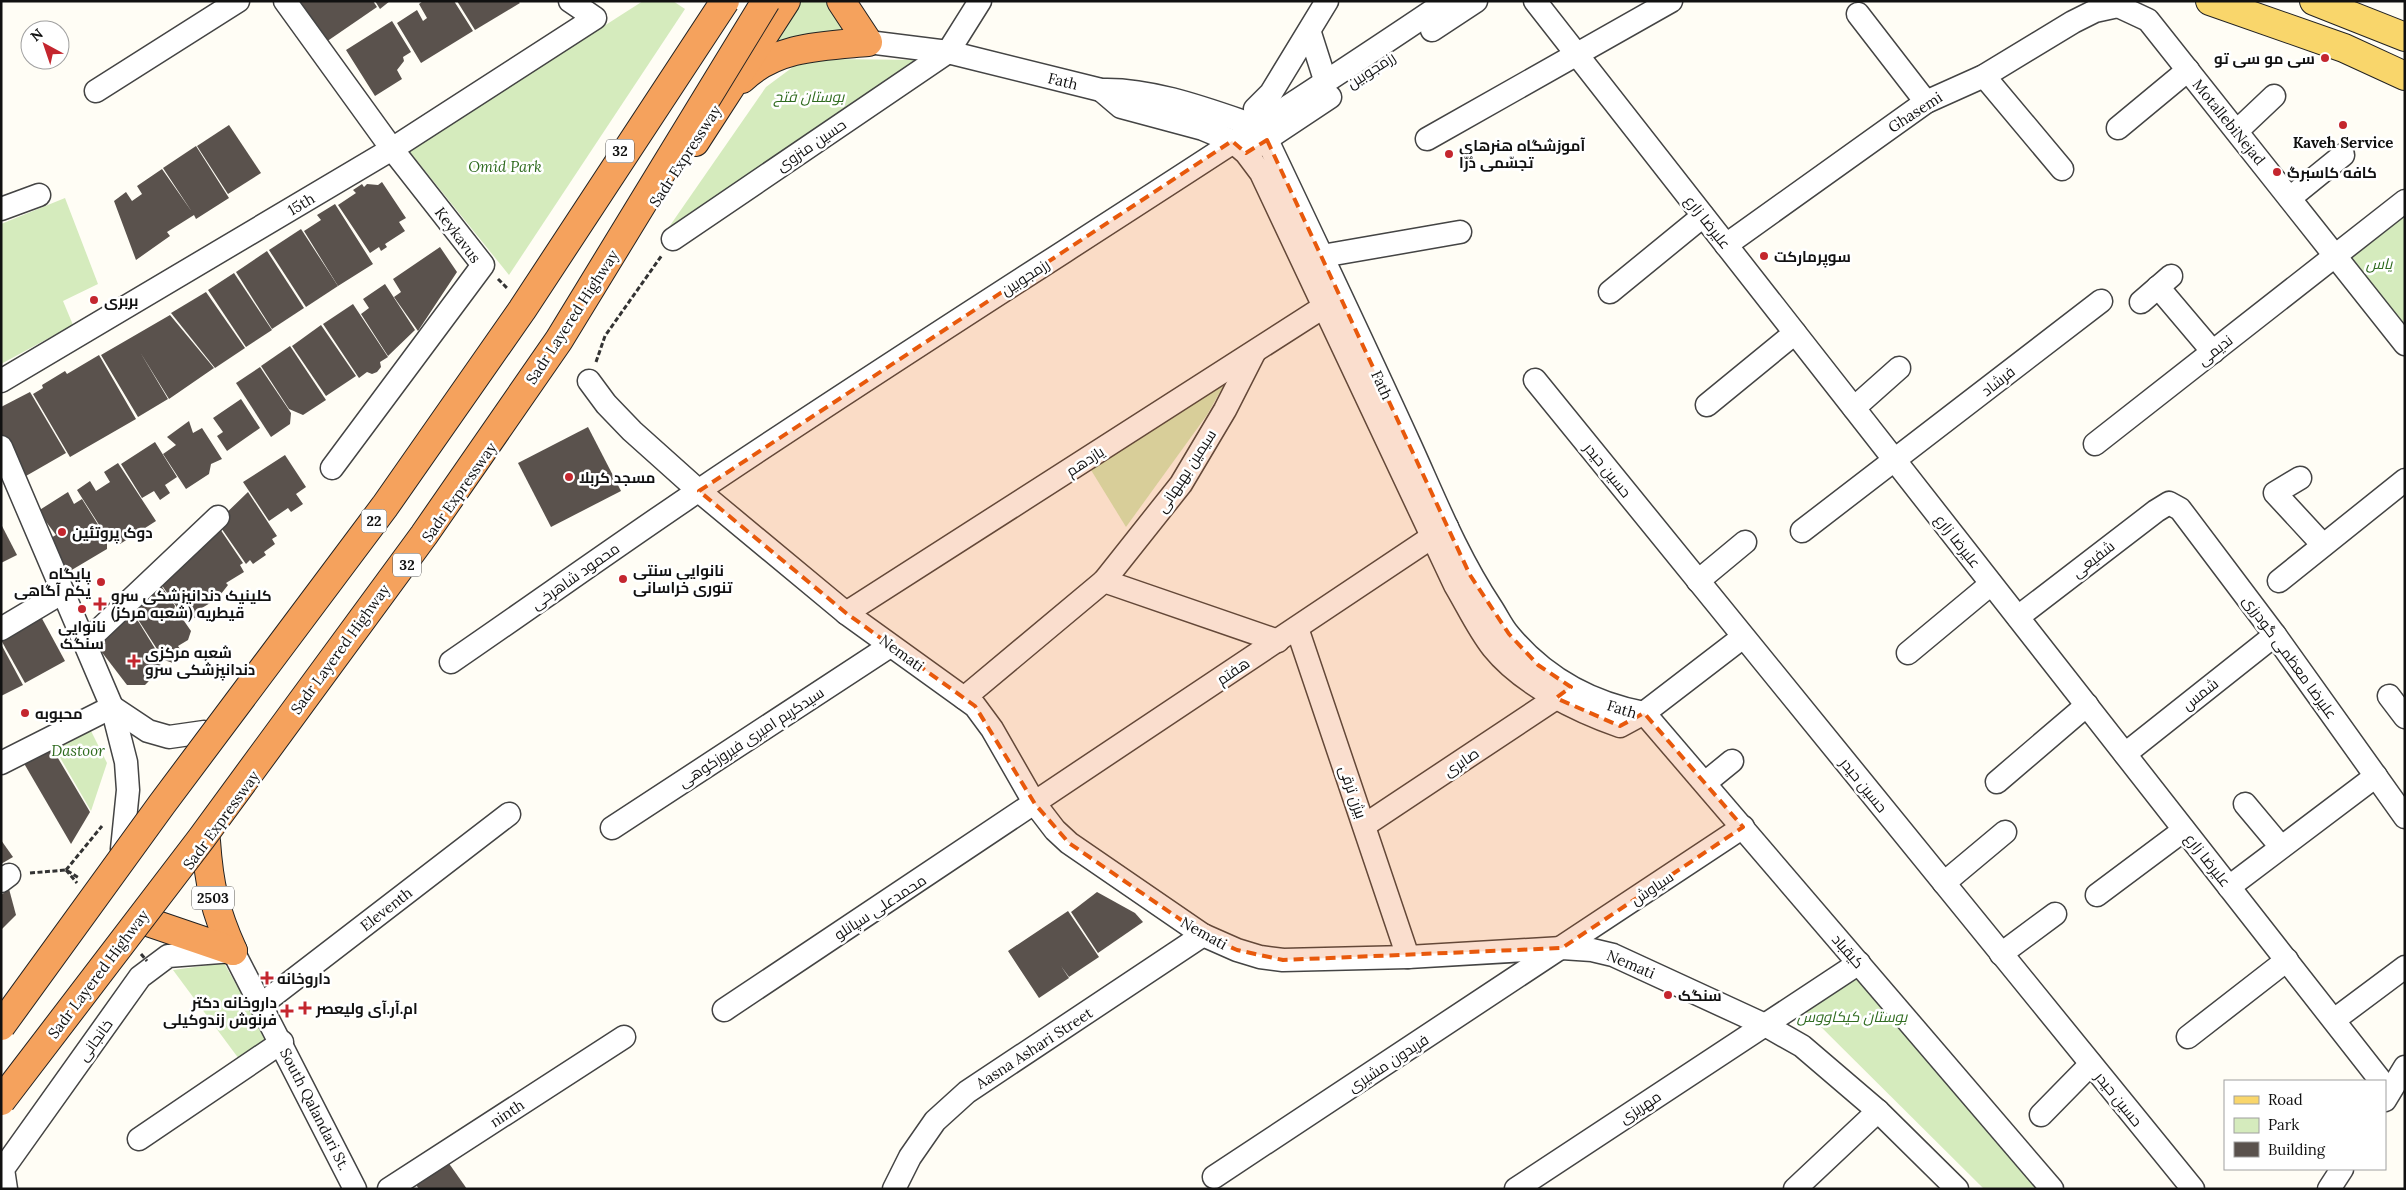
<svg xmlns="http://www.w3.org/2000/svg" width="2406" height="1190" font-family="Lora,Cairo,serif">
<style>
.green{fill:#d5ebbd}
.building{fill:#5a524d}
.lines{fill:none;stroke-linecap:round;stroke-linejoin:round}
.minor-casing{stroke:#444;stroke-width:25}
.major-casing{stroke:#222;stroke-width:30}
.highway-casing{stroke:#222;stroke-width:30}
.path{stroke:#333;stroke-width:3;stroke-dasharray:5 2.5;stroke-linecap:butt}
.minor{stroke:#fff;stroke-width:22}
.major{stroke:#f9d66b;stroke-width:28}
.highway{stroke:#f5a25d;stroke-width:28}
.highway-bridge-casing{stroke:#222;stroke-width:30;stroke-linecap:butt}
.path-bridge{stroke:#333;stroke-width:3;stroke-dasharray:5 2.5;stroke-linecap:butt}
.highway-bridge{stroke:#f5a25d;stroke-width:28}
.marked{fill:#e8590c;fill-opacity:0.2;stroke:#e8590c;stroke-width:4;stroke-dasharray:10 6;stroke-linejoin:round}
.poi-dot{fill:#c4262e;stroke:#fff;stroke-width:2}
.labels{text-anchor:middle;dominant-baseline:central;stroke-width:5;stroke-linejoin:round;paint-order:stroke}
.shield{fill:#fff;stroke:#585858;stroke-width:1}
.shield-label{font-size:14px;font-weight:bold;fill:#111}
.poi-label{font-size:15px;font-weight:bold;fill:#111;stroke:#fff;text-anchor:start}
.street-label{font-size:15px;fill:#111;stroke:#fff}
.park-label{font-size:15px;font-style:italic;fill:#2f6b1f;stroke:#fff}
</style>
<rect width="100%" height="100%" fill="#fffdf5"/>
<g class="green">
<polygon points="643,1 673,1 685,9 509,275 409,151"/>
<polygon points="786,1 831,1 854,36 772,43"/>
<polygon points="828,59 923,60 669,227 766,87 797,64"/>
<polygon points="65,198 98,284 63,301 73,325 1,364 1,224"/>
<polygon points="2405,209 2405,336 2342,258"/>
<polygon points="1229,376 1207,415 1126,527 1091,470"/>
<polygon points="87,723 107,763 91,811 51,742"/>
<polygon points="224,963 269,1042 239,1059 173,970"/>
<polygon points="1856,977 2038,1189 1984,1189 1805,1011"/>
</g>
<g class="building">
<polygon points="299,1 373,1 377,7 326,42"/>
<polygon points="375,1 390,1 380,9"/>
<polygon points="423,1 454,1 473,31 421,63 397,23 417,10 423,21 427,18 419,4"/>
<polygon points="457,1 518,1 520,3 475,30"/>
<polygon points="392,21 411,52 403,57 404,61 397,70 402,79 375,96 346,50"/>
<polygon points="229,125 261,173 228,194 197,146"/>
<polygon points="196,146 229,198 196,219 194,215 167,232 170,236 136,260 114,201 126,192 132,201 142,194 137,186 162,169 192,212 163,168"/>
<polygon points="382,182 406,218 399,222 405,231 385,244 387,247 381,251 379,247 370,253 338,205 356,193 353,190 362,184 364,187 367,184 378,185"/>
<polygon points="335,204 373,264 338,286 304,231 321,220 317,215"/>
<polygon points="301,229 338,286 306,307 269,250"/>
<polygon points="440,247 457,272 418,331 394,297 401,292 393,279"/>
<polygon points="267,251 304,308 272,329 236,272"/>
<polygon points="234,273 272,330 246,347 208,290"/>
<polygon points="385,284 415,330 388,356 361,314 369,308 363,299"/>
<polygon points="206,292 245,348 215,368 171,313"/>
<polygon points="353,304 388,357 380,362 381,367 377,372 372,374 367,372 359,378 323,324"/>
<polygon points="170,315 214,368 169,399 140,352 168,399 138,417 101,355"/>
<polygon points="321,325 356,376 326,396 292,346"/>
<polygon points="290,346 326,400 303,415 289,409 261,366"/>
<polygon points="99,355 136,419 70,457 33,394 43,388 42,385 65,371 67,374"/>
<polygon points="260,367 291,413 290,424 271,437 236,383"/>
<polygon points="30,392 66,453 19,480 1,439 1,407"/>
<polygon points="241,399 260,428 227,451 217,436 223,432 213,418"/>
<polygon points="189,421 193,433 202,428 222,459 211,464 209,474 186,489 163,454 176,445 167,437"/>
<polygon points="588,427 621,491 551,527 518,463"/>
<polygon points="155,442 177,477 165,485 170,493 160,500 154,491 142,498 121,464"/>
<polygon points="285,455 306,487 296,494 303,504 291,512 288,508 269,521 243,482"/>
<polygon points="118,463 156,521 120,544 110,542 77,490 90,481 96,491 110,482 104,472"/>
<polygon points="68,492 74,504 82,499 107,539 107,549 70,571 56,557 47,540 56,535 38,511"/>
<polygon points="248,492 277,536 272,539 275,544 264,552 266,555 253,564 250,560 246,564 217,522"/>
<polygon points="216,523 243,563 240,565 244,572 226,583 228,585 221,594 214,595 217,599 195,612 198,616 187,622 159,581"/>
<polygon points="1,524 17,555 1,563"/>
<polygon points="158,581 175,606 172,616 182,618 191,631 188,640 178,646 184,655 173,663 164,660 130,607"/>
<polygon points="130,608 159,655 161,669 145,685 127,685 94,642"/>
<polygon points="39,613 65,661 25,683 1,640"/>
<polygon points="1,644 23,685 1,696"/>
<polygon points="49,743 90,812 71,844 22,760"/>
<polygon points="1,840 13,857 1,864"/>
<polygon points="9,889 16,915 1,930 1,895"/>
<polygon points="1097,892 1135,913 1143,922 1098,953 1071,912"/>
<polygon points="1068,911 1099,957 1069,977 1061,966 1069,978 1039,998 1008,951"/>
<polygon points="443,1155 467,1189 419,1189 411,1178"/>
</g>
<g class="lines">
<g class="minor-casing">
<g id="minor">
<polyline points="285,1 392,149 483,265 332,468"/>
<polyline points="1535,1 2381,1081"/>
<polyline points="1858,14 1926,102"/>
<polyline points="1432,30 1476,1"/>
<polyline points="1310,33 1326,83"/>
<path d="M868,42L948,52L1101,90C1151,88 1209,110 1256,126"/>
<polyline points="1984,76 2062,169"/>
<path d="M1101,90L1121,107L1203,129L1232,141L1246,153L1261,173L1455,585C1467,605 1478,629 1493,648C1522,684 1577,711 1620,726L1644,713L1743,637"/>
<polyline points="96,91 238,1"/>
<polyline points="1255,109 1271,93 1327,1"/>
<path d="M1256,126L1267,140C1315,241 1363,342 1410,445C1435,500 1457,556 1491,607C1497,616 1502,627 1509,635C1544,677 1591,703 1644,713"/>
<polyline points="2118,128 2188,70"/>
<polyline points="2237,131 2274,96"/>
<polyline points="1427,139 1671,1"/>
<polyline points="1255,147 1330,97"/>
<polyline points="2290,198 2343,155"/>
<polyline points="1,209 39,195"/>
<polyline points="673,239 948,52 980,1"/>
<polyline points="1726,245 1926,102 1984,76 2073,22 2095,11 2118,6 2148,20 2405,344"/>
<polyline points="1322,256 1460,232"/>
<polyline points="2158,287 2213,352"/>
<polyline points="1610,292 1703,216"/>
<polyline points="2141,302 2171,276"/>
<polyline points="1535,380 2193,1189"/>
<polyline points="1,381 392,149 595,18 570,1"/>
<polyline points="589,381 606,404 632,431 699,491 846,613 975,706 992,729 1035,804 1055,830 1069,843 1203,935 1237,950 1260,957 1283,960 1408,957 1562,948 1592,950 1613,955 1765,1025 1802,1046 1878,1111 1957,1189"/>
<polyline points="1707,405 1795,333"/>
<polyline points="1854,408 1899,368"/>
<polyline points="2095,444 2405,201"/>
<polyline points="1,447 112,707 126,762 128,790 122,849"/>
<polyline points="2300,478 2275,493 2323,545"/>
<polyline points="1802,531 2101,301"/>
<polyline points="1104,581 1278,641"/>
<polyline points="1698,581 1745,542"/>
<polyline points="2279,581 2405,480"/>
<polyline points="846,613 1336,299"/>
<polyline points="2018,617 2156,511 2169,503 2180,509 2275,635 2405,817"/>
<polyline points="1297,628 1408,957"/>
<polyline points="1,629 63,592"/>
<polyline points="85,643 218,517"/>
<polyline points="1908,653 1991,584"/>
<path d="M451,662C534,605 615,547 698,491C946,324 1200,168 1447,1"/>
<polyline points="2389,696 2405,717"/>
<polyline points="964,698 1104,581 1181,484 1225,410 1254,353"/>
<polyline points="112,707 148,731 169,737 204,732"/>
<polyline points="1644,713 2052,1189"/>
<polyline points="2125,754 2275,635"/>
<polyline points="1,763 112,707"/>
<polyline points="1997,782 2087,705"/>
<polyline points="1705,783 1732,761"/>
<polyline points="2245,804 2281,847"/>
<polyline points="1365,825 1568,690"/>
<polyline points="612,828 890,646"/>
<polyline points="1,881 9,875"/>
<polyline points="1944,883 2005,832"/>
<polyline points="2229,887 2376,776"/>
<polyline points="2097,895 2184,830"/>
<polyline points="2001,954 2055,914"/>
<polyline points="262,1004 509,814"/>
<polyline points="724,1010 1447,527"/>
<polyline points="2334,1020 2405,967"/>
<polyline points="2188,1037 2287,960"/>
<polyline points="2385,1100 2405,1067"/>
<polyline points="2041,1115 2091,1064"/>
<polyline points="139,1139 282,1042"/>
<polyline points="1214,1177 1743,827"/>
<polyline points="6,1189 3,1169 140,977 168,956 233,951 355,1189"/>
<polyline points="389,1189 624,1037"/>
<polyline points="894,1189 910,1157 935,1121 967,1092 1203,935"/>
<polyline points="1516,1189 1859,963"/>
<polyline points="1795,1189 1878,1111"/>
<polyline points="2329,1189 2342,1169"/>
</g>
</g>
<g class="major-casing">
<g id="major">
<polyline points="2210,1 2344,48 2405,76"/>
<polyline points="2314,1 2405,37"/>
</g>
</g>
<g class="highway-casing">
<g id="highway">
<path d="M742,79C776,46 823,46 868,42L841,1"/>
<polyline points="695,142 786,1"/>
<path d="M206,841C209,885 215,911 233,951"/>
<polyline points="145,921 233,951"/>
</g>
</g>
<g class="path">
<polyline points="498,279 508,289"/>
<polyline points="596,362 605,336 662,255"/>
<polyline points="66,870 102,826"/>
<polyline points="30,873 66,870 79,878"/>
</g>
<use href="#minor" class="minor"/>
<use href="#major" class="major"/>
<use href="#highway" class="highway"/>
<g class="highway-bridge-casing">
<g id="highway-bridge">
<polyline points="1,1026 162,804 385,506 522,310 725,1"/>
<polyline points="1,1101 201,839 424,535 559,340 766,1"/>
</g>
</g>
<g class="path-bridge">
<polyline points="66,870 77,883"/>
<polyline points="141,954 147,961"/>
</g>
<use href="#highway-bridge" class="highway-bridge"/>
</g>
<path class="marked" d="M1267,140L1470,575L1509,634L1538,665L1571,687L1556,698L1620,726L1644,713L1743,827L1562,948L1283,960L1237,950L1203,935L1069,843L1035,804L975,706L846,613L699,491L1232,141L1246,153Z"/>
<g class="poi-dot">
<circle cx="2325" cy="58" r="5"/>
<circle cx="2343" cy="125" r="5"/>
<circle cx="1449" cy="154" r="5"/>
<circle cx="2277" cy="172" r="5"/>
<circle cx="1764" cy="256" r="5"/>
<circle cx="94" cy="300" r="5"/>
<circle cx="569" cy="477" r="5"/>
<circle cx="62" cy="532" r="5"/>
<circle cx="623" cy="579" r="5"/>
<circle cx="101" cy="582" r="5"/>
<path d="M97.5 596.5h5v5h5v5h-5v5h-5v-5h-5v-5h5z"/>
<circle cx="82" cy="609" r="5"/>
<path d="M131.5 653.5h5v5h5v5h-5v5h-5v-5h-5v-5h5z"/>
<circle cx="25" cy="713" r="5"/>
<path d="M264.5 970.5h5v5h5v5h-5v5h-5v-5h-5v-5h5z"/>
<circle cx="1668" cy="995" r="5"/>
<path d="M302.5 1000.5h5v5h5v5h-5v5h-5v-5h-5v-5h5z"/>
<path d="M284.5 1003.5h5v5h5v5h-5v5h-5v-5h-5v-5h5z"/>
</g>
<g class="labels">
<g class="shield">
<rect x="606" y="139.5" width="28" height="23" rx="4"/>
<rect x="361.5" y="509.5" width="25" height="23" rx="4"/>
<rect x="393" y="553.5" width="28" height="23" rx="4"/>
<rect x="192" y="886.5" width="42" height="23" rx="4"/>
</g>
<g class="shield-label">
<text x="620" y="151">32</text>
<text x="374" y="521">22</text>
<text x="407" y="565">32</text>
<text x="213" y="898">2503</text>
</g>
<g class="poi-label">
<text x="2315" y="58" text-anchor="end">سی مو سی تو</text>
<text x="2343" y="142" text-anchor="middle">Kaveh Service</text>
<text x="1459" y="145">آموزشگاه هنرهای<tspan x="1459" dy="17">تجسّمی دُرّا</tspan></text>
<text x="2287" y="172">کافه کاسبرگ</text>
<text x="1774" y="256">سوپرمارکت</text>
<text x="104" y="300">بربری</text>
<text x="579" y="477">مسجد کربلا</text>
<text x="72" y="532">دوک پروتئین</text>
<text x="633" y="570">نانوایی سنتی<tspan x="633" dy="17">تنوری خراسانی</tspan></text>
<text x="91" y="573" text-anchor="end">پایگاه<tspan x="91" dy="17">یکم آگاهی</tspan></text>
<text x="111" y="595">کلینیک دندانپزشکی سرو<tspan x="111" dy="17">قیطریه (شعبه مرکز)</tspan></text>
<text x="82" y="626" text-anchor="middle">نانوایی<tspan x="82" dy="17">سنگک</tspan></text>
<text x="145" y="652">شعبه مرکزی<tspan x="145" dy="17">دندانپزشکی سرو</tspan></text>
<text x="35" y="713">محبوبه</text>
<text x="277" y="978">داروخانه</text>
<text x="1678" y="995">سنگک</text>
<text x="277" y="1002" text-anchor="end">داروخانه دکتر<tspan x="277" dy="17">فرنوش زندوکیلی</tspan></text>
<text x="316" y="1008">ام.آر.آی ولیعصر</text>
</g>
<g class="street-label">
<text transform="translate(1371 70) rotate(-33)">رزمجوبین</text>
<text transform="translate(1063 81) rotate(14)">Fath</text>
<text transform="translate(1915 112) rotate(-33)">Ghasemi</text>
<text transform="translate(2229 122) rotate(51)">MotallebiNejad</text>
<text transform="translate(811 145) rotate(-34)">حسین منزوی</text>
<text transform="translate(685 156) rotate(-57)">Sadr Expressway</text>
<text transform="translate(301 204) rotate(-31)">15th</text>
<text transform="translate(1708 222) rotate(52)">علیرضا زارع</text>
<text transform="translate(458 235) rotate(53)">Keykavus</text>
<text transform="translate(1025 277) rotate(-33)">رزمجوبین</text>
<text transform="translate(572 317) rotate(-57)">Sadr Layered Highway</text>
<text transform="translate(2215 350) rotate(-38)">ندیمی</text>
<text transform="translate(1998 381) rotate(-38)">فرشاد</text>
<text transform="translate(1382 385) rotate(65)">Fath</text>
<text transform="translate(1085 461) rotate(-33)">یازدهم</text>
<text transform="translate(1608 470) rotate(51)">حسین حیدر</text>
<text transform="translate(1186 471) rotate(-57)">سیمین بهبهانی</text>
<text transform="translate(459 492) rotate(-55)">Sadr Expressway</text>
<text transform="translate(1958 541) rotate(52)">علیرضا زارع</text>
<text transform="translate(2093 559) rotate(-38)">شفیعی</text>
<text transform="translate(575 576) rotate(-35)">محمود شاهرخی</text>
<text transform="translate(340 649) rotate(-54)">Sadr Layered Highway</text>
<text transform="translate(902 653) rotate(36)">Nemati</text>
<text transform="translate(2290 657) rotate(54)">علیرضا معظمی گودرزی</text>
<text transform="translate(1233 671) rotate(-34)">هفتم</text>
<text transform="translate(2200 694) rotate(-38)">شمس</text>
<text transform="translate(1622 709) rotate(17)">Fath</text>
<text transform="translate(751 737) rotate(-33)">سیدکریم امیری فیروزکوهی</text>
<text transform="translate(1461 762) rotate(-34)">صابری</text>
<text transform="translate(1864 785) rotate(51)">حسین حیدر</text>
<text transform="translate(1353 792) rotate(71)">بیژن ترقی</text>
<text transform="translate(221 820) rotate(-54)">Sadr Expressway</text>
<text transform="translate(2208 860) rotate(52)">علیرضا زارع</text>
<text transform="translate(1652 888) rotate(-34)">سیاوش</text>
<text transform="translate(880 907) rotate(-33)">محمدعلی سپانلو</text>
<text transform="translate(386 909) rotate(-38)">Eleventh</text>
<text transform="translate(1204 933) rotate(29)">Nemati</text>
<text transform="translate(1848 951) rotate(49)">کیقباد</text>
<text transform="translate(1631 964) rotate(23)">Nemati</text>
<text transform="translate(98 974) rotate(-53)">Sadr Layered Highway</text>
<text transform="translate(95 1040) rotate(-54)">خانجانی</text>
<text transform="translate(1034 1048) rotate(-33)">Aasna Ashari Street</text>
<text transform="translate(1388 1063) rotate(-33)">فریدون مشیری</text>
<text transform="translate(2119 1099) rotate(51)">حسین حیدر</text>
<text transform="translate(1640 1107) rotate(-33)">مهریزی</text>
<text transform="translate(315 1109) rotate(63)">South Qalandari St.</text>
<text transform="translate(507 1113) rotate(-33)">ninth</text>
</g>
<g class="park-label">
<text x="809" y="96">بوستان فتح</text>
<text x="505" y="166">Omid Park</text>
<text x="2379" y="263">یاس</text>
<text x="78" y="750">Dastoor</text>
<text x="1852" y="1016">بوستان کیکاووس</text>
</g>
</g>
<rect width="2406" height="1190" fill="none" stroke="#111111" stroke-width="5"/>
<rect x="2224" y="1080" width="162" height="90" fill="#ffffff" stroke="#a0a0a0"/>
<rect x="2234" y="1096" width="25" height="8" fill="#f9d66b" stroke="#a0a0a0"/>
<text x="2268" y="1105" font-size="15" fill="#111111">Road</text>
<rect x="2234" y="1118" width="25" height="15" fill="#d5ebbd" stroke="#a0a0a0"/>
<text x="2268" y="1130" font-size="15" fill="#111111">Park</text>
<rect x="2234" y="1142" width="25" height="15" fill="#5a524d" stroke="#a0a0a0"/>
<text x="2268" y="1155" font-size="15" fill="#111111">Building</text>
<g transform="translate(45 45) rotate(320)"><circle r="24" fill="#ffffff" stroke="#a0a0a0"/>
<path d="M0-4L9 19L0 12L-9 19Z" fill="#c4262e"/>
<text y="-8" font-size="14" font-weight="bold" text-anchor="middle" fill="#111111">N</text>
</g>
</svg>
